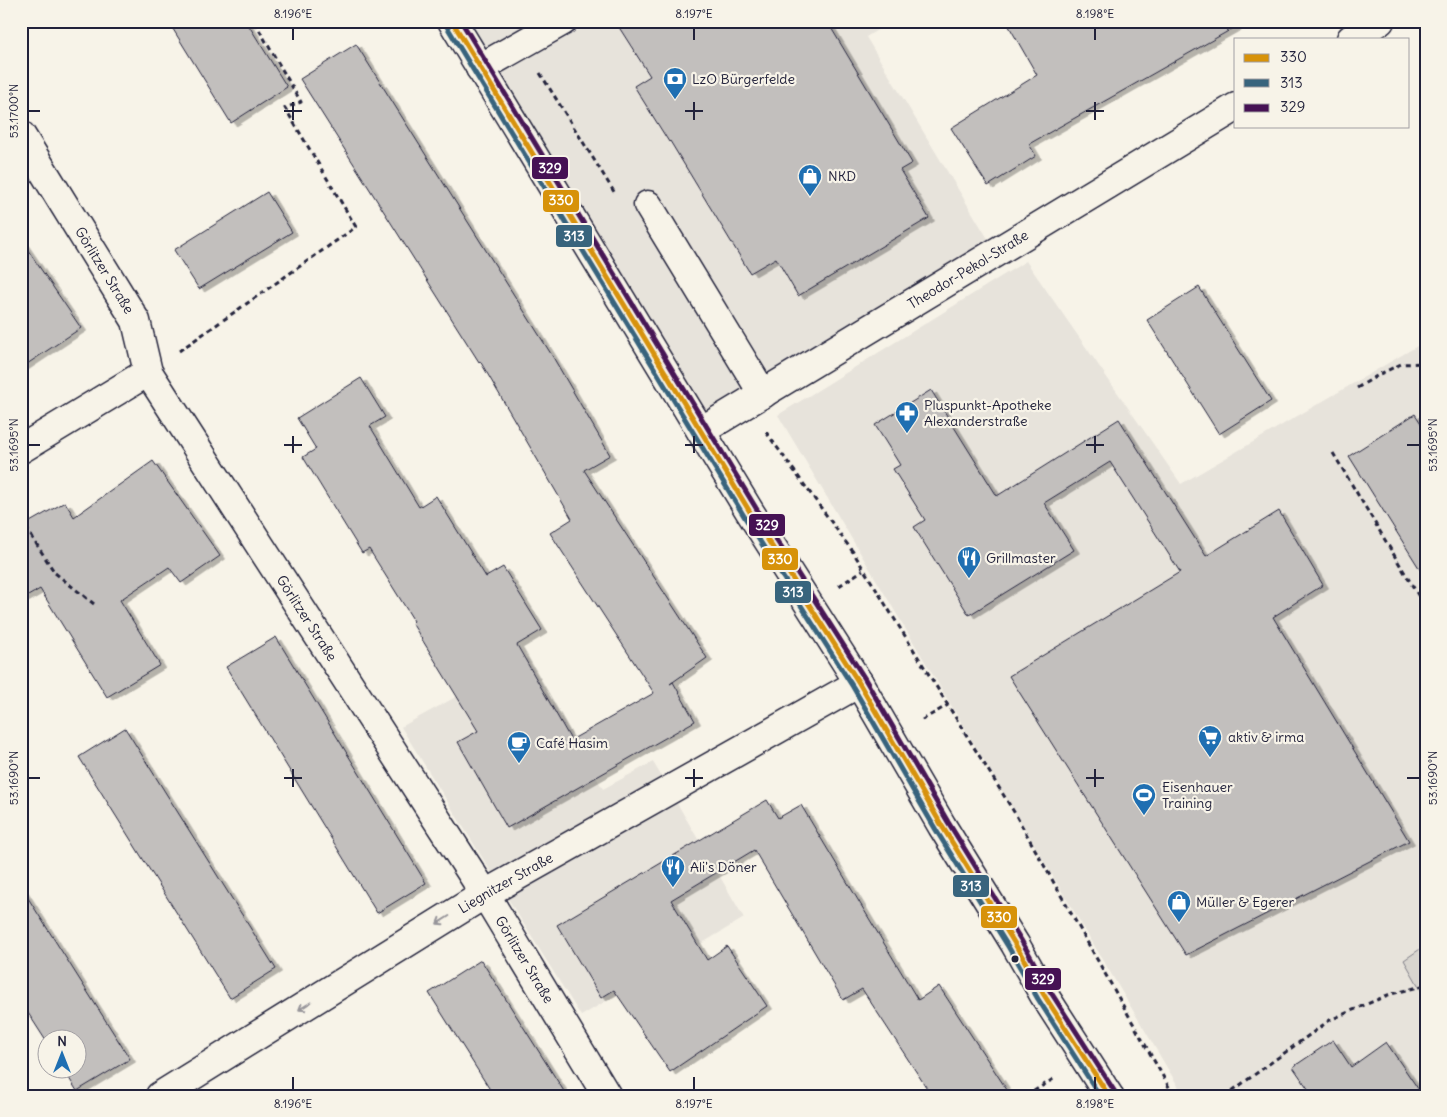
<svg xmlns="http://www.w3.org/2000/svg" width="1447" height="1117" font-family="Delius,sans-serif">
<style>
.built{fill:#e7e3db}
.green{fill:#d8d5cf;stroke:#7d7c85}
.building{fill:#c2bfbd;stroke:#22223b;filter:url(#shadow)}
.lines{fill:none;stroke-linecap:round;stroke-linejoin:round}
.minor-casing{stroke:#22223b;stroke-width:31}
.major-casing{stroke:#22223b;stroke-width:31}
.path{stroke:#22223b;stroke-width:3;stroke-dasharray:5 4;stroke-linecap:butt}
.minor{stroke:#f7f3e8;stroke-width:28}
.major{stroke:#f7f3e8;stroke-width:28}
.bus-1-casing{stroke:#f7f3e8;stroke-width:9}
.bus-2-casing{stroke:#f7f3e8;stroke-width:9}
.bus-3-casing{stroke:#f7f3e8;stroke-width:9}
.bus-1{stroke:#d79209;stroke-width:5}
.bus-2{stroke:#38647d;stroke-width:5}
.bus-3{stroke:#461254;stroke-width:5}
.oneway{stroke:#97959a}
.ticks{fill:none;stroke:#22223b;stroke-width:2}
.bus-dot{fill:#22223b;stroke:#f7f3e8;stroke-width:2}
.labels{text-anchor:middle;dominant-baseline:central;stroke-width:4.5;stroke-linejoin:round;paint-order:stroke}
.poi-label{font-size:14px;fill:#22223b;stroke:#f7f3e8;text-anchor:start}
.street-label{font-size:14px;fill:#22223b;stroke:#f7f3e8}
.line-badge{stroke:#f7f3e8;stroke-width:2}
.badge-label{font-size:14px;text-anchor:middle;font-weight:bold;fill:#fff}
.neatline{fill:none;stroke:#22223b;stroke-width:2}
.ticks-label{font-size:12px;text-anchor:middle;fill:#22223b}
</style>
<defs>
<filter id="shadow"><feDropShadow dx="5.5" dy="3" stdDeviation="0" flood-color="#0004"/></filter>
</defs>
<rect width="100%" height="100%" fill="#f7f3e8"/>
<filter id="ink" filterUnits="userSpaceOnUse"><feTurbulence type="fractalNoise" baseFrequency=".02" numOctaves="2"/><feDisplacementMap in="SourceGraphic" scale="10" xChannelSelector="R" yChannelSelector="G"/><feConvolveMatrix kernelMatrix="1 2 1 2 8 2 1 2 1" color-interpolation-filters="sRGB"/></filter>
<g filter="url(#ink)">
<g class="built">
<polygon points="452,21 892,21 866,37 996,252 701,431"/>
<polygon points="1026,261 1181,484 1426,341 1426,945 1404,960 1426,999 1426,1096 1174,1096 1181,1091 778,415"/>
<polygon points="527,658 603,789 653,762 744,918 581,1016 401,727"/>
</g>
<polygon class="green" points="1426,945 1426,999 1404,960"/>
<g class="building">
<polygon points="168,21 246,21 287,87 231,123"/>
<polygon points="615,21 827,21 912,163 900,170 929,218 798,296 776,258 750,273 670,141 669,142 634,86 650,76"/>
<polygon points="1006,21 1246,21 1029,144 1036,156 988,186 951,128 1037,75"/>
<polygon points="356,44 553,357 610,455 584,470 707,658 670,684 673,682 695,721 507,828 458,742 478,731 412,623 414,621 369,549 362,553 303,457 316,449 297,418 361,378 385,417 370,426 419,507 436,496 486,577 503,567 542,630 517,645 571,740 654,693 550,533 572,519 480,361 479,362 300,79"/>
<polygon points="267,192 292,232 199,289 174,250"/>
<polygon points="21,240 81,328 21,368"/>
<polygon points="1199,287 1271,401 1219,434 1147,320"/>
<polygon points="931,390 997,496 1119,419 1206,556 1279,511 1323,585 1273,617 1409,841 1186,955 1009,676 1180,572 1110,462 1044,503 1074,550 969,615 914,527 925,520 893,469 900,465 875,425"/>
<polygon points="1415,414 1426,431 1426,579 1349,456"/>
<polygon points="153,461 220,556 181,583 169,567 120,600 160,665 107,697 40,589 21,600 21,527 65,502 74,517"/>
<polygon points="276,637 426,883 377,913 226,667"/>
<polygon points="125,728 276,969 230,998 79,757"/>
<polygon points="767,800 778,818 801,805 918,1000 939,986 1011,1096 932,1096 862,989 843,1000 754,850 671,900 707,960 727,946 767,1006 670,1072 614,990 601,998 557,925"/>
<polygon points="21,887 130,1059 77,1091 64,1070 78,1070 78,1040 48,1040 48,1044 21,1002"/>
<polygon points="481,960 567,1096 494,1096 429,993"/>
<polygon points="1333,1040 1351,1067 1386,1042 1423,1096 1307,1096 1311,1093 1293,1067"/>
</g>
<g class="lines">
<g class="minor-casing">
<g id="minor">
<polyline points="1351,39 1380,21"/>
<polyline points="480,68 563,21"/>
<path id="s1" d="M21,135L136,321L148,372L485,894L607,1096"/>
<polyline points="648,205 763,394"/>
<path id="s2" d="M701,431L1236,107"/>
<polyline points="21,449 148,372"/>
<path id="s3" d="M160,1096L485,894L859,683"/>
</g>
</g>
<g class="major-casing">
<polyline id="major" points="452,21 750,512 859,683 942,826 1015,944 1044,995 1109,1096"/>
</g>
<g class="path">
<polyline points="540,73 616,195"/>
<polyline points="1424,311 1426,313"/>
<polyline points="179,351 356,227 285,108 301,102 254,21"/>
<polyline points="1357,388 1380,374 1401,364 1426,363"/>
<polyline points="766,432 853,552 1014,812 1174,1096"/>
<polyline points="1333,453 1424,605"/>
<polyline points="21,520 55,573 94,604"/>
<polyline points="839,586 863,570"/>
<polyline points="922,720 948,705"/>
<polyline points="1026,1096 1055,1078"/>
<polyline points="1225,1096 1330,1020 1388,995 1426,985"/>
</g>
<use href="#minor" class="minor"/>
<use href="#major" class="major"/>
<g class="bus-1-casing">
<polyline id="bus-1" points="452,21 750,512 859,683 942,826 1015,944 1044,995 1109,1096"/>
</g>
<g class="bus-2-casing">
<polyline id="bus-2" points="446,25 744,516 853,687 936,830 1009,948 1038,999 1100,1096"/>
</g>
<g class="bus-3-casing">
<polyline id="bus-3" points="461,21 756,508 865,679 948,822 1021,940 1050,991 1115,1092"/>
</g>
<use href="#bus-1" class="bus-1"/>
<use href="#bus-2" class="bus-2"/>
<use href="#bus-3" class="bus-3"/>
</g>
<defs><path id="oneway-shaft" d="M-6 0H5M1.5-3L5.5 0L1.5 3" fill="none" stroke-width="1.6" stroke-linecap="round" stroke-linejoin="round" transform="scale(1.25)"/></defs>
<g class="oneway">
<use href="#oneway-shaft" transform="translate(443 920) rotate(148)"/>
<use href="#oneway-shaft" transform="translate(305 1006) rotate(148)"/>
</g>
</g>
<path class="ticks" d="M293,28V40M694,28V40M1095,28V40M293,102V120M694,102V120M1095,102V120M28,111H40M284,111H302M685,111H703M1086,111H1104M293,436V453M694,436V453M1095,436V453M28,445H40M284,445H302M685,445H703M1086,445H1104M1407,445H1420M293,769V787M694,769V787M1095,769V787M28,778H40M284,778H302M685,778H703M1086,778H1104M1407,778H1420M293,1077V1090M694,1077V1090M1095,1077V1090"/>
<defs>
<g id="bank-pin" transform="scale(1.25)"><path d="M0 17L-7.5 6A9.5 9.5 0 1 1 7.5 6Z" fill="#1f6fb2" stroke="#f7f3e8"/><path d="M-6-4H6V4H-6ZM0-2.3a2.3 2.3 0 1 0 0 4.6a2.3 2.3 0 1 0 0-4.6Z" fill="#fff"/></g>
<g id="shop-pin" transform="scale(1.25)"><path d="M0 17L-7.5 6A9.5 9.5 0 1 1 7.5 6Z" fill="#1f6fb2" stroke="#f7f3e8"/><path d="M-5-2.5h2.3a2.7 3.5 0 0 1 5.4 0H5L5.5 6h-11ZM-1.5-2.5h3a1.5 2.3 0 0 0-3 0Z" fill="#fff"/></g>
<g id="pharmacy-pin" transform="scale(1.25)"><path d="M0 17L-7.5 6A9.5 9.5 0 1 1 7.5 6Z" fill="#1f6fb2" stroke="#f7f3e8"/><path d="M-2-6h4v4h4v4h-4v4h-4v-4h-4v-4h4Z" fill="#fff"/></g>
<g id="restaurant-pin" transform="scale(1.25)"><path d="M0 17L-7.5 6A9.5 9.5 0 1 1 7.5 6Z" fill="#1f6fb2" stroke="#f7f3e8"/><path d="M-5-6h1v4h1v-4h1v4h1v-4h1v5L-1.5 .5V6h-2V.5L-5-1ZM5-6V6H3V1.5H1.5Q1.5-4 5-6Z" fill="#fff"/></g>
<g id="supermarket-pin" transform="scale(1.25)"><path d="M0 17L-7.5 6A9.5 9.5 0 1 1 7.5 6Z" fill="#1f6fb2" stroke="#f7f3e8"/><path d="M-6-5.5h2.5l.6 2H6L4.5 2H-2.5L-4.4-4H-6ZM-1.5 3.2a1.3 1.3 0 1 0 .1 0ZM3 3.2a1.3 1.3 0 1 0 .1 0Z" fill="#fff"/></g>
<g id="cafe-pin" transform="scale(1.25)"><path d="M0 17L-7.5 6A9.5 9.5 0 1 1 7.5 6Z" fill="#1f6fb2" stroke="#f7f3e8"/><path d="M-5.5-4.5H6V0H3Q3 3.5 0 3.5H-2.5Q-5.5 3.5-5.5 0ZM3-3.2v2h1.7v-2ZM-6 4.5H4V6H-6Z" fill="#fff"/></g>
<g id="stadium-pin" transform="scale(1.25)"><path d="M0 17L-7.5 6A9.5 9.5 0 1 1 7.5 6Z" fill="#1f6fb2" stroke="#f7f3e8"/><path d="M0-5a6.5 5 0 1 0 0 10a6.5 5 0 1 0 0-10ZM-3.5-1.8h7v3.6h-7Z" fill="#fff"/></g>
</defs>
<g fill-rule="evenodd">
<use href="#bank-pin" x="675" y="79"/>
<use href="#shop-pin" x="810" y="176"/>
<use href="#pharmacy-pin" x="907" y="413"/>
<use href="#restaurant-pin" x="969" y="558"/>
<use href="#supermarket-pin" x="1210" y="737"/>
<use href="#cafe-pin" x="519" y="743"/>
<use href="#stadium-pin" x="1144" y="795"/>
<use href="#restaurant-pin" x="673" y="867"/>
<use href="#shop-pin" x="1179" y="902"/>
</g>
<circle class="bus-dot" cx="1015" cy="959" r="4.5"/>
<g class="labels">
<g class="poi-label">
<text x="692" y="79">LzO Bürgerfelde</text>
<text x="828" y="176">NKD</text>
<text x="924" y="405">Pluspunkt-Apotheke<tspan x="924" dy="16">Alexanderstraße</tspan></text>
<text x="986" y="558">Grillmaster</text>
<text x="1228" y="737">aktiv &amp; irma</text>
<text x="536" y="743">Café Hasim</text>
<text x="1162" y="787">Eisenhauer<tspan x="1162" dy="16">Training</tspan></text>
<text x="690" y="867">Ali's Döner</text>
<text x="1196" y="902">Müller &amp; Egerer</text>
</g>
<g class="street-label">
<text stroke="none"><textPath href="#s2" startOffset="312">Theodor-Pekol-Straße</textPath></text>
<text stroke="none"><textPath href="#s1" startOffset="159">Görlitzer Straße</textPath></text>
<text stroke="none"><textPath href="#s1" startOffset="564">Görlitzer Straße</textPath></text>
<text stroke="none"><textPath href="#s3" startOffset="406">Liegnitzer Straße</textPath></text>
<text stroke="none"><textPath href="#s1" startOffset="969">Görlitzer Straße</textPath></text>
</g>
</g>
<g class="line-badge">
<rect x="531" y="156" width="38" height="24" rx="5" fill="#461254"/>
<rect x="542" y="189" width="38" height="24" rx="5" fill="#d79209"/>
<rect x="555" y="224" width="38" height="24" rx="5" fill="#38647d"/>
<rect x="748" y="513" width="38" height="24" rx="5" fill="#461254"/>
<rect x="761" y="547" width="38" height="24" rx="5" fill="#d79209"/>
<rect x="774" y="580" width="38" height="24" rx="5" fill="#38647d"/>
<rect x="952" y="874" width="38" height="24" rx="5" fill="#38647d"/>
<rect x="980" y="905" width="38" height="24" rx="5" fill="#d79209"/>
<rect x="1024" y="967" width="38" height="24" rx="5" fill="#461254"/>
</g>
<g class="badge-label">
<text x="550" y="173">329</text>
<text x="561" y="205">330</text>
<text x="574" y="241">313</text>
<text x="767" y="530">329</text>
<text x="780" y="564">330</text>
<text x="793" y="597">313</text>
<text x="971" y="891">313</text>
<text x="999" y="922">330</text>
<text x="1043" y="984">329</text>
</g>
<rect width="1447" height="1117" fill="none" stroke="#f7f3e8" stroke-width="55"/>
<rect x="1234" y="38" width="175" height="90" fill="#f7f3e8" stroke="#a29fa3"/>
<rect x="1244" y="54" width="25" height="8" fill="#d79209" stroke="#a29fa3"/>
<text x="1280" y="62" font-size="15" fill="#22223b">330</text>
<rect x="1244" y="79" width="25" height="8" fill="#38647d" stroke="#a29fa3"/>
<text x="1280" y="88" font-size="15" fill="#22223b">313</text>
<rect x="1244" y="104" width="25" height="8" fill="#461254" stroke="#a29fa3"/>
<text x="1280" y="112" font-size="15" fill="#22223b">329</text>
<g transform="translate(62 1054)"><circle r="24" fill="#f7f3e8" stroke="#a29fa3"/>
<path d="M0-4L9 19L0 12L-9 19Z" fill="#1f6fb2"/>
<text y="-8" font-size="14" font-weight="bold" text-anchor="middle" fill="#22223b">N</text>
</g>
<rect x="28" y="28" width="1392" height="1062" class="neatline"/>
<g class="ticks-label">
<text x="293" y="18">8.196°E</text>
<text x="694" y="18">8.197°E</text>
<text x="1095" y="18">8.198°E</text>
<text transform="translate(14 111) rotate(-90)" y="4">53.1700°N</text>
<text transform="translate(14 445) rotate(-90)" y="4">53.1695°N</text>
<text transform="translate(1433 445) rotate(-90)" y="4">53.1695°N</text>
<text transform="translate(14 778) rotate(-90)" y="4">53.1690°N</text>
<text transform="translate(1433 778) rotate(-90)" y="4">53.1690°N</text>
<text x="293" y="1108">8.196°E</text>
<text x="694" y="1108">8.197°E</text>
<text x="1095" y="1108">8.198°E</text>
</g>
</svg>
